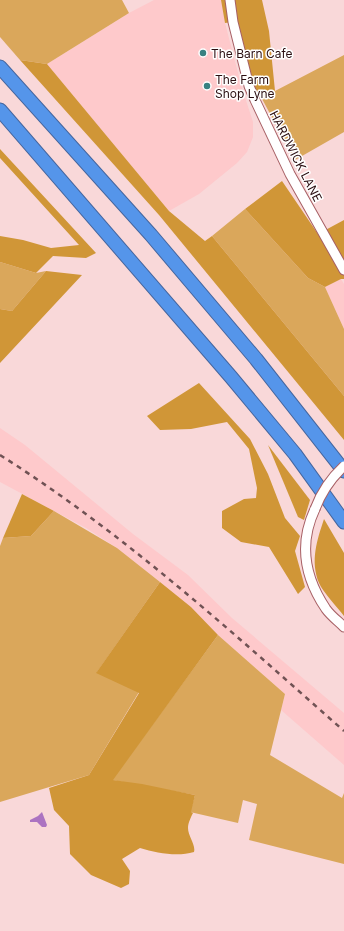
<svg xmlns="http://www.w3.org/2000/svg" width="344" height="931" font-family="Inter,sans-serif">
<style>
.built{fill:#fec9cb}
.green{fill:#daa75b}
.forest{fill:#d09637}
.water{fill:#ac73c1}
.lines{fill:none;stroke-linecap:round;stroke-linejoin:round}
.minor-casing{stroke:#a76065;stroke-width:11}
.highway-casing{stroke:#46669e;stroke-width:15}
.minor{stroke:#fff;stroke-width:9}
.highway{stroke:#5595ea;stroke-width:13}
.rail{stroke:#705254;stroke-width:2.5;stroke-dasharray:5 5;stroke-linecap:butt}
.minor-bridge-casing{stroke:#a76065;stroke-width:11;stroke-linecap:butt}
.minor-bridge{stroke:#fff;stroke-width:9}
.poi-dot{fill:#388181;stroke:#fff;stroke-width:1.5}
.labels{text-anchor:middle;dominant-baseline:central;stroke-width:3;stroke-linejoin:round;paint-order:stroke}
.poi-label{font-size:12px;fill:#2a0e11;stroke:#fff;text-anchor:start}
.street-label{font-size:12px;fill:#2a0e11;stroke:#fff}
</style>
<rect width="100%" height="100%" fill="#f9d8d9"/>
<g class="built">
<polygon points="154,0 221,0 225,23 242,88 253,122 253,137 247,152 237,163 199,194 169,211 47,64 129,13"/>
<polygon points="341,279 344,284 344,329 325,287"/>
<polygon points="0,428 25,445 133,534 188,575 232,618 344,713 344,765 281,710 285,694 218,635 191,607 160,582 117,548 86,528 0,482"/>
</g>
<g class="green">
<polygon points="0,0 122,0 129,13 47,64 20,60 0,37"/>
<polygon points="344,55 344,132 295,160 261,97 275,91"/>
<polygon points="245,209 308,278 325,287 344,329 344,396 212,236"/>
<polygon points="0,262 36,273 46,271 12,311 0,309"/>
<polygon points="54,511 117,548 160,582 97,672 139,692 89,775 0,802 0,546 3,538 31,536"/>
<polygon points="218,635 285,694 270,755 342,798 344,793 344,864 249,840 257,804 243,800 238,823 190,812 195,795 112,780"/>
</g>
<g class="forest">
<polygon points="221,0 262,0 269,31 275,91 255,100 233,22 225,23"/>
<polygon points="20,60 47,64 169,211 205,241 212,236 344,396 344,440 159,215"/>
<polygon points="0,149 96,253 86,258 53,256 36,273 0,262 0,236 23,240 51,248 79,245 0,158"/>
<polygon points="282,181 318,234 344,220 344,279 341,279 325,287 308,278 245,209"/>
<polygon points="46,271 82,275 0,363 0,309 12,311"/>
<polygon points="199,383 250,439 268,474 285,518 300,536 295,551 305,587 298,594 269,547 241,542 222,528 222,511 244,499 256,498 257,488 249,449 227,422 191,429 160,430 147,416"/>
<polygon points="268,445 310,500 304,520 298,517"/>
<polygon points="22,494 54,511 31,536 3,538"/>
<path d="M324,519L344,553V616C337,607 323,592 319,583C310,561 317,540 324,519Z"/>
<path d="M160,582L191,607L218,635L113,780L142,784L195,795L191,812L193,813C191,817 188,823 188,828C188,836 196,845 194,852C177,857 157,853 140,848L122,859L130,871L129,884L121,888L91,875L70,854L69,826L54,810L49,788L89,775L139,693L96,673Z"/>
</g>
<polygon class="water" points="42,812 47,825 46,827 42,827 37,822 30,822 30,820 38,816"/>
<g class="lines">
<g class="minor-casing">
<g id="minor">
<polyline points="230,0 233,22 249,86 255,100 290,174 344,270"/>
<path d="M315,509C298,545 305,578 326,609C331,616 338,621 344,627"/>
</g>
</g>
<g class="highway-casing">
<g id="highway">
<polyline points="0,67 151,235 256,359 344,471"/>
<polyline points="0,110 231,377 295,454 344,522"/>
</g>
</g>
<use href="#minor" class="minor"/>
<use href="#highway" class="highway"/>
<path class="rail" d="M0,455C125,534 234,634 344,731"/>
<g class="minor-bridge-casing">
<path id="minor-bridge" d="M315,509C321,493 331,478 344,466"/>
</g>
<use href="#minor-bridge" class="minor-bridge"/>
</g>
<g class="poi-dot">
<circle cx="203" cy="53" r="4"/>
<circle cx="207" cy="86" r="4"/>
</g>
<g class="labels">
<g class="poi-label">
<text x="211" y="53">The Barn Cafe</text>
<text x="215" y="79">The Farm<tspan x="215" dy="14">Shop Lyne</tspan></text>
</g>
<g class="street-label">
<text transform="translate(296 156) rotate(63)">HARDWICK LANE</text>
</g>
</g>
</svg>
